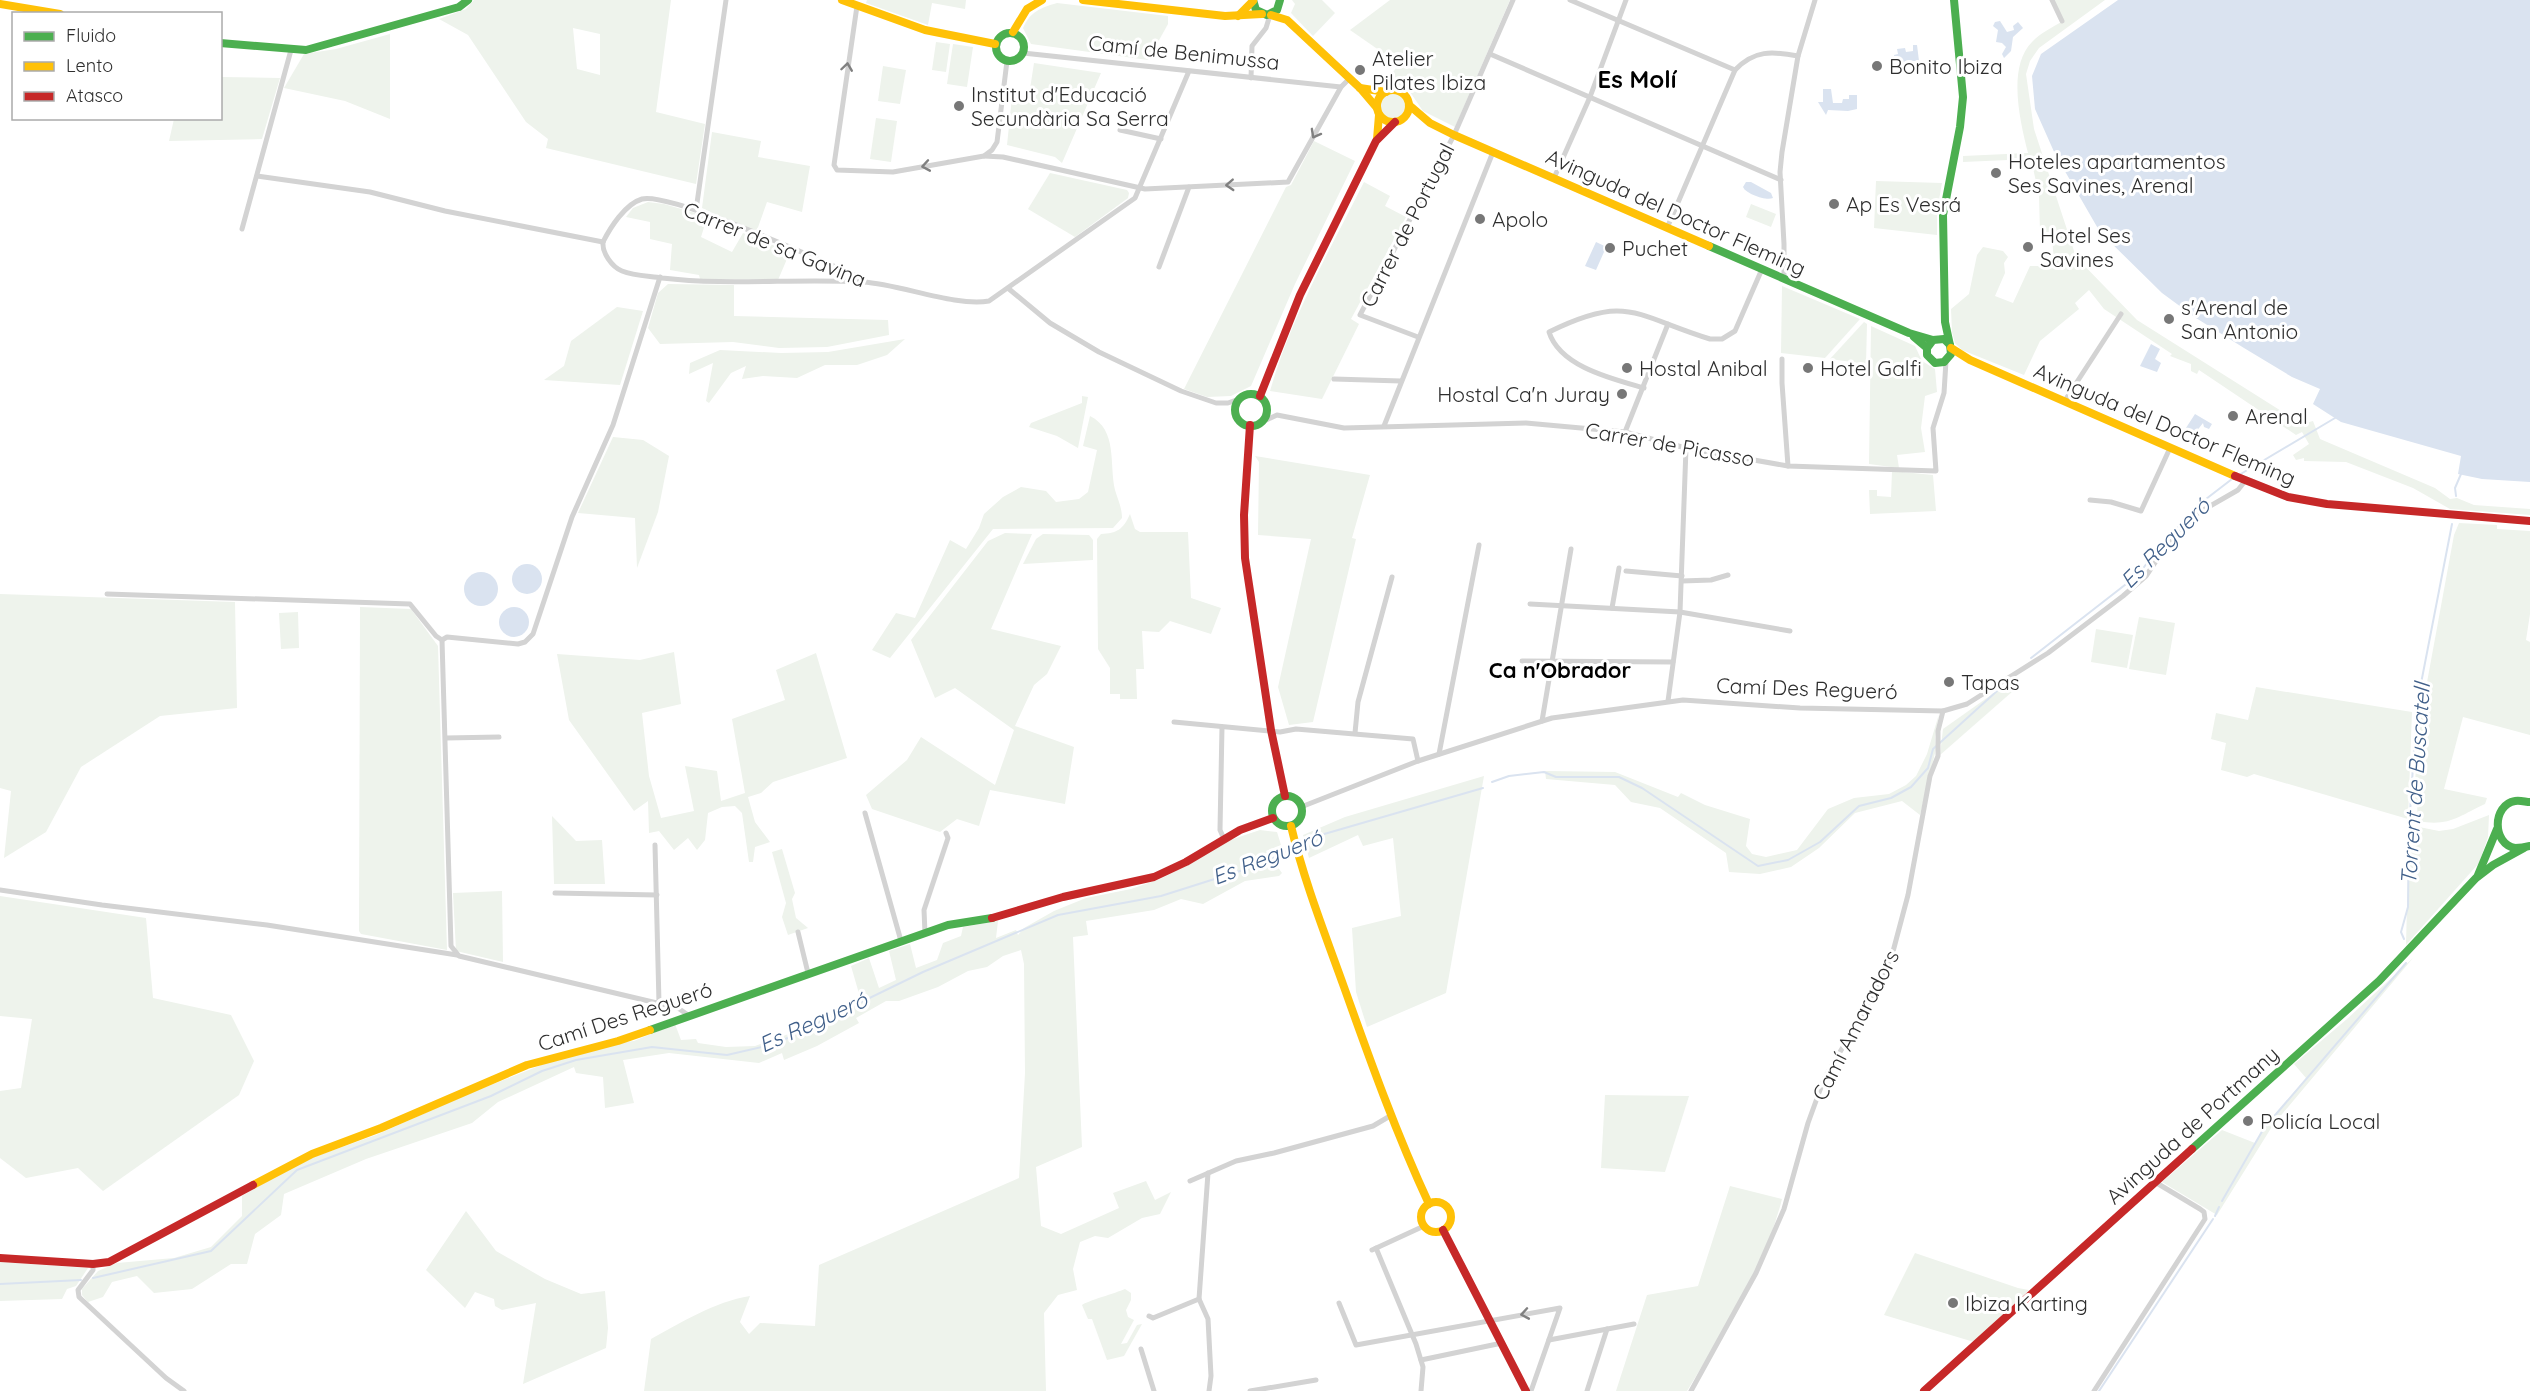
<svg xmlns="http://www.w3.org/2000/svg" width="2530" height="1391" font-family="Quicksand,sans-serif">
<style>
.green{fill:#eef3ec;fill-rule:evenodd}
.water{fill:#dae3f0}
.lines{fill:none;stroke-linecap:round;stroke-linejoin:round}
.stream{stroke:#dae3f0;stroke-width:2}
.street{stroke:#d3d3d3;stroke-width:5}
.fast{stroke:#4caf50;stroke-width:8}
.slow{stroke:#ffc107;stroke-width:8}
.jam{stroke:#c62828;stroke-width:8}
.oneway{stroke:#808080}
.poi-dot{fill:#777;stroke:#fff;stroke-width:2}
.labels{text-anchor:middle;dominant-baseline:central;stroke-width:6;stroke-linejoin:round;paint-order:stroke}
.street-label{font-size:21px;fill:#2e2e2e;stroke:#fff}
.poi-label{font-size:21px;fill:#2e2e2e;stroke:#fff;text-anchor:start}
.water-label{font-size:22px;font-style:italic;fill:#41608a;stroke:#fff}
.neighbourhood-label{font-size:22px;font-weight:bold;fill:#000;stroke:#fff}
.quarter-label{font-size:24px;font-weight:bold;fill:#000;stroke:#fff}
</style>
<rect width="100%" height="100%" fill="#fff"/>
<g class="green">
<path d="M474,0H671L656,112L705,124L696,184L546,148L548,139L526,122L468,35L439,19L466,9ZM573,28L600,34V75L577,69Z"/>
<polygon points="867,0 966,0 965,9 932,3 928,25 866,3"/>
<polygon points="1292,0 1322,0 1335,13 1313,36 1291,13 1295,4"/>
<polygon points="1390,0 1510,0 1455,127 1423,111 1408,89 1394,83 1382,87 1399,64 1350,30"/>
<path d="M2053,0H2105L2039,48L2030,61L2026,74L2034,129L2076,257L2137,320L2302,424L2313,421L2320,439L2435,488L2450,499L2457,498L2474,505L2530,509V515L2450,509L2413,488L2346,462L2304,461V458L2296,460L2293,455L2309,444L2302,432L2296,435L2199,370L2197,374L2191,371V364L2170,356L2172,354L2104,309L2089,290L2075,303L2079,309L2040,341L2024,375L1962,350L1955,343L1952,332L1951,309L1969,294L1977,255L1983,247L2003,251L2008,257L2004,263L2005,273L1995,296L2013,303L2030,266H2054L2052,234L2040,233L2039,195L2031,159L1963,162V156L2028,153C2020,121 2007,67 2032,42C2040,33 2053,27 2063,21Z"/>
<path d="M1057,3L1168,16V24L1148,60L1031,44L1023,28C1030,12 1040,8 1057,3Z"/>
<polygon points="390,34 390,119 345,101 284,88 304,54 336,49"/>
<polygon points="936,42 950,44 946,72 932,70"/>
<polygon points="953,44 973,47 967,87 947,84"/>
<polygon points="1034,63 1101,73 1062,163 1055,157 1007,145 1012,97 1030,89"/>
<polygon points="883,66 906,70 900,104 878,101"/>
<polygon points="221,77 280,78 262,139 169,141 174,119 220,118"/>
<circle cx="1392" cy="106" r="13"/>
<polygon points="876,118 897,121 891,162 870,159"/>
<polygon points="712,132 761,141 758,157 810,166 802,212 767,202 756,233 702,208"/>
<polygon points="1314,141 1355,161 1295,284 1251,386 1231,396 1207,397 1184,389 1286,187 1291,185"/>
<polygon points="1050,173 1127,190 1129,193 1128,198 1075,237 1028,209"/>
<polygon points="1876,181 1942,183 1937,211 1937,235 1874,228"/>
<path d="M1364,182L1390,196L1385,206L1406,217L1351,319L1359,324L1322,399L1270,391C1291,317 1330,250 1364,182Z"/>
<polygon points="648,202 664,204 702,215 707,218 701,237 732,252 743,233 790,252 778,280 700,279 699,275 670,270 672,244 650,239 650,222 626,217 633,208"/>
<polygon points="1751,204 1776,214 1771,227 1746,217"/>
<polygon points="668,284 734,285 734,316 888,320 889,335 827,347 779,348 733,342 660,344 648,328 658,293"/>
<polygon points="1782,286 1860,319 1825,358 1781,353"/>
<polygon points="617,307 643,311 620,385 544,380 564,366 571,341"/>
<polygon points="1864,322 1867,324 1866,364 1830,359"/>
<polygon points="1871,326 1915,346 1922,361 1935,369 1937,392 1925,396 1921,428 1925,452 1897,455 1899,468 1869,464"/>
<polygon points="905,339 887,355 857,365 825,365 797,378 763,376 742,379 746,366 731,373 709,403 706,401 713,363 689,374 690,363 720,350 781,353 828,352"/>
<polygon points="1082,396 1088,397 1078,448 1057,436 1029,427 1031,423 1082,403"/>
<path d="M1090,416C1118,430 1109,464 1115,490C1118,500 1122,508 1122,518L1113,528L993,529L890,658L872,650L896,613L915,618L950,540L966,549L979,528L984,514L1003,497L1021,487L1046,491L1056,502L1079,499L1088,492L1097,450L1083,446Z"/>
<polygon points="613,437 643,440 669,456 658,512 637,568 635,518 578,513"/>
<polygon points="1255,456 1370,475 1352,538 1356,539 1313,722 1289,725 1278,687 1311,539 1258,535 1259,462"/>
<polygon points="1892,471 1933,475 1936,511 1870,514 1869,490 1877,490 1877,496 1891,497"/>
<path d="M1130,514L1135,529L1140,532H1188L1191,598L1221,608L1211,634L1170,621L1159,632L1142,631L1144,669H1136L1137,699H1120V694H1110V668L1098,649L1097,539L1101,534C1117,533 1123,530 1130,514Z"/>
<path d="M2459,523L2497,525V529L2530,531V614L2526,640L2530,642V735L2463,717L2444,789L2487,798L2485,804C2459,816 2449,827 2418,821L2417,804L2413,803L2421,715L2454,535Z"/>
<polygon points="1005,533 1032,534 991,629 1061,646 1047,674 1034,685 1015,726 1074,747 1065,804 990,790 979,826 957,819 940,832 872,809 866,795 907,760 921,737 995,785 1014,730 955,688 935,698 911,640 988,541"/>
<polygon points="1043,534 1089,535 1093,540 1093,560 1023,564 1036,539"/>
<polygon points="0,594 235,602 237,708 160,716 81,767 46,832 4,858 11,791 0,788"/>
<polygon points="360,607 411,609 438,646 447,950 361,934 359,931"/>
<polygon points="298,612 299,648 281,649 279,613"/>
<polygon points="2139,617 2175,623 2166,675 2129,669"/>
<polygon points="2096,629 2133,635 2127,668 2091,662"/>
<polygon points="674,652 681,704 642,713 649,776 661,818 694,811 685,766 717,771 721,801 745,793 732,719 785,700 776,670 816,653 847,758 773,782 761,793 748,797 755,822 770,842 755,847 753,862 749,862 742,813 735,806 722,807 708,813 705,840 697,850 688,838 674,850 659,831 649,833 648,801 634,811 569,720 557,654 640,660"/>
<polygon points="2008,683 2016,686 2013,691 1940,755 1943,729"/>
<polygon points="2256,687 2412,712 2408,819 2254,774 2247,777 2221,770 2226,743 2211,739 2216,713 2248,720"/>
<polygon points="1939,714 1935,737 1936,749 1920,815 1902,801 1855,813 1819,848 1791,867 1760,874 1729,872 1726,853 1660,808 1631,802 1615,785 1546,779 1545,771 1615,772 1678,797 1681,793 1705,805 1750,819 1746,846 1752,854 1766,857 1797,850 1828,809 1854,798 1889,794 1906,785 1916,776 1927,754"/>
<polygon points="1484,776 1446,993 1367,1027 1356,992 1352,928 1401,916 1393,838 1363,846 1358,835 1309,858 1303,835 1345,817"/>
<polygon points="2489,815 2488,837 2479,863 2406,945 2409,825 2439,831 2453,829"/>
<polygon points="552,816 576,841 602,840 605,884 554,884"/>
<path d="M1260,830L1277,832L1281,845L1266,851L1282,873L1279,876L1245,881L1203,904L1181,899L1154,910L1086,921L1088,935L1073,937L1082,1147L1036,1167L1041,1226L1061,1234L1119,1208L1113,1193L1146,1181L1155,1200L1171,1192L1160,1214L1142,1218L1108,1238L1095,1236L1080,1242L1073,1269L1077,1290L1058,1295L1044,1313L1046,1391H644L651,1339C682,1322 714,1302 750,1296L740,1322L749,1334L760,1323L815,1326L819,1265L1019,1178L1025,1073L1024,964L1021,950L1003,956L987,967L968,971L938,987L899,1001H886L856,1018L859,1023L817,1046L784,1060L782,1053L759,1063L669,1053L623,1060L634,1103L605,1108L603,1077L576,1073L574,1067L498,1102L472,1123L366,1159L284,1194L281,1215L255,1234L247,1264H231L192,1289L154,1293L137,1276L112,1282L103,1297L88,1302L82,1295V1289L98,1271L117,1263L174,1258L211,1247L242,1216V1196L300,1162L376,1135L468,1094L549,1062L614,1043L634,1041L675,1024L681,1040L696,1039L698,1043L726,1047L755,1046L797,1031L796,1027L826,1015L827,1016L860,997L851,966L869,958L879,988L896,980L889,951L910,944L916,968L937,960L943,943L961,936L963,927L998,921L996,938L1016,930L1018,935L1024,928L1054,911L1086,898L1131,889L1160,879L1192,863L1224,842Z"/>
<polygon points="782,849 795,893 792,899 796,918 808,928 788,935 782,917 786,903 772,852"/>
<polygon points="502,891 503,962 456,951 453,893"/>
<polygon points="0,896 146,918 153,998 231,1015 254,1061 239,1095 103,1191 78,1168 26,1178 0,1158 0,1091 21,1088 32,1019 0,1016"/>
<polygon points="2413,958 2273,1125 2217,1215 2162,1182 2222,1130 2255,1143 2264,1128 2306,1078 2294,1064 2347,1019"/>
<polygon points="1605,1095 1689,1096 1665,1172 1601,1168"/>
<path d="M1730,1186L1782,1199C1765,1267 1723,1331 1687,1391H1616L1647,1295L1698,1286Z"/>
<polygon points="466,1211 496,1251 545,1279 581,1294 605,1291 608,1328 606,1348 523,1384 536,1303 502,1310 495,1306 494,1299 475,1292 465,1308 426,1270"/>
<polygon points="1915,1253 2018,1288 2029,1290 1974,1342 1884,1315"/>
<polygon points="0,1262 88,1268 76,1286 67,1289 62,1299 0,1301"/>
<path d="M1125,1289L1131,1293V1300L1126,1310L1128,1317L1134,1320L1121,1344L1127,1343L1137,1325L1142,1324L1124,1356L1107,1360L1092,1319H1088L1082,1305C1087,1301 1116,1293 1125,1289Z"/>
</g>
<g class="water">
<polygon points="2118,0 2530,0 2530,482 2482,479 2458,474 2461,456 2341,422 2313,404 2320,389 2292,377 2244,348 2196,318 2162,293 2100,232 2055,154 2035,109 2032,76 2041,54"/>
<polygon points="2000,21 2007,32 2014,30 2013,26 2018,22 2023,28 2013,37 2011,51 2004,58 2002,54 2006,47 2002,43 1996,42 1998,30 1993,26 1995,22"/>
<polygon points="1913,45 1917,45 1919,61 1905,61 1905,64 1895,66 1894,55 1898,54 1897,49 1905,48 1906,52 1913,51"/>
<polygon points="1823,89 1831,89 1833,103 1842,103 1843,99 1849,99 1849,95 1857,95 1857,109 1848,111 1828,110 1826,115 1818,102 1823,102"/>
<path d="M1746,182H1751L1771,193L1773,198C1766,201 1746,194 1743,187Z"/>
<polygon points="1596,242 1611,249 1609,253 1604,252 1596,270 1585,266"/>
<polygon points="2151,344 2160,349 2155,359 2161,363 2157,372 2140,366"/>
<polygon points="2195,414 2212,424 2209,429 2204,427 2203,423 2192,437 2184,431"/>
<circle cx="527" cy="579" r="15"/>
<circle cx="481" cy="589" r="17"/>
<circle cx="514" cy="622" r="15"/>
</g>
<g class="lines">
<g class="stream">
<polyline points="2239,475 2335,418"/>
<polyline points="2456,496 2455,488 2461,474"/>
<polyline points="2031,658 2139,574 2160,545 2206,499 2232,479"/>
<polyline points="1492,782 1509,776 1544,772 1556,777 1619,777 1642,788 1758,866 1788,860 1820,842 1859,806 1891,798 1911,787 1928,768 1933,749 1997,691"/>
<polyline points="1299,844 1307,839 1483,788"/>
<polyline points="2404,939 2401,932 2408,907 2409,828 2417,704 2452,524"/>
<polyline points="2222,1201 2264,1128 2406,963"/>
<polyline points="2215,1216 2219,1207"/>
<polyline points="93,1278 211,1251 297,1170 491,1096 542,1071 576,1060 652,1047 727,1055 775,1044 923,972 1058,915 1161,896 1262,864 1294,847"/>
<polyline points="0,1284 81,1280"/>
<polyline points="2099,1391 2213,1219"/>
</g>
<g class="street">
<polyline points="1570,0 1735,70"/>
<polyline points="2052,0 2062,21"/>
<polyline points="857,6 835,158 834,165 837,170 893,172 984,156 992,150 997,142 1007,61"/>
<polyline points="1023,53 1341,87"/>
<polyline points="1490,54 1781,180"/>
<polyline points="1251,78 1252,46 1266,28 1270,15"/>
<polyline points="1120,130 1161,139"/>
<polyline points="984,156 1003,157 1145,189 1288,182 1341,87 1349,79"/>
<polyline points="257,176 370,192 445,211 603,242"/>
<polyline points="1554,178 1590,97 1626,0"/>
<polyline points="696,210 726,0"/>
<path d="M1667,228L1735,70C1754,50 1772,51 1798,56"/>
<polyline points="242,229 291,50"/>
<path d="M603,242C602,253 612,267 622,271C634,276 650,276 662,278C729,286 796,278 863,282C900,284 955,307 989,301L1135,198L1189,71"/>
<path d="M603,242C610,228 625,204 642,199C671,192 821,261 857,276L863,282"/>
<polyline points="1159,267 1189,187"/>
<polyline points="660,277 613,425 572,517 533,634 525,642 518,644 447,637 442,640 451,946 459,956 678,1008 688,1015"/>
<polyline points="1784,278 1784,244 1780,172 1782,152 1798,56 1815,0"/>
<polyline points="1009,289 1050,323 1099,352 1181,391 1216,403 1228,403 1239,399"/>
<polyline points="1418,337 1360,315 1454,135 1513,0"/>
<polyline points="1782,359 1782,383 1788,466"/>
<polyline points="1334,379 1401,381"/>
<path d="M1644,388C1613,379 1560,367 1549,332C1628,293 1635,316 1710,339H1722L1735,331L1762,269"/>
<polyline points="2064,402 2121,314"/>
<polyline points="1262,422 1277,415 1344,428 1526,423 1625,432 1686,448 1788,466 1936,471 1933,428 1944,393 1946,361"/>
<polyline points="1384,426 1493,152"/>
<polyline points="1625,432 1668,324"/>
<polyline points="2090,500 2111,502 2141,511 2170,448"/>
<polyline points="1626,571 1682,576"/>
<polyline points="1682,581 1711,580 1728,575"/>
<polyline points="107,594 410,604 436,636 442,640"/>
<polyline points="1530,604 1680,612 1790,631"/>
<polyline points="1612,608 1619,568"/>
<polyline points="1522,661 1673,662"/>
<polyline points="1668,701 1680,612 1686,448"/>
<polyline points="1542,721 1571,549"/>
<polyline points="1174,722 1280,732 1296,729 1413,739 1418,761"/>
<polyline points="1222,727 1220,830 1224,839"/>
<polyline points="1355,733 1358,702 1392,577"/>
<polyline points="446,738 499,737"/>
<polyline points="1439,754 1479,545"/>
<polyline points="1301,807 1418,761 1552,718 1683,700 1800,708 1943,711 1967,704 2048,653 2123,596 2146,576 2162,552 2198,513 2238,490 2245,481"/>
<polyline points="865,813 901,941"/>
<polyline points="655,845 659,1003"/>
<polyline points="0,890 102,905 267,925 457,955"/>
<polyline points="555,893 657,895"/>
<polyline points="798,932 808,973"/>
<polyline points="925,933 924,910 948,838 946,833"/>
<polyline points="1208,1173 1199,1299 1208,1319 1211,1376 1209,1391"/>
<polyline points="1190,1181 1236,1161 1274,1153 1373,1126 1390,1116"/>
<polyline points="1376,1248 1416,1344 1423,1367 1421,1391"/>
<polyline points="1372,1250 1424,1226"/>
<polyline points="93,1264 93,1270 78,1290 79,1297 166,1378 184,1391"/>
<polyline points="1339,1303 1356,1345 1560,1308 1531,1391"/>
<polyline points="1149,1316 1153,1318 1199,1299"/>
<polyline points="1549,1340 1634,1324"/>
<polyline points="1141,1349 1154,1391"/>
<polyline points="1421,1360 1502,1343"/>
<polyline points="1250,1391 1316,1380"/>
<polyline points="1587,1391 1607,1329"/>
<polyline points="1691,1391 1756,1273 1784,1209 1808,1123 1824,1079 1869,1003 1891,959 1908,895 1930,776 1938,756 1938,731 1943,711"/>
<polyline points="2094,1391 2205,1219 2204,1212 2200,1209 2155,1182"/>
</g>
<g class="fast">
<polyline points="1253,0 1256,10 1267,15 1277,10 1280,0"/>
<circle cx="1010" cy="47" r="14"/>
<polyline points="220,43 306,50 459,7 468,0"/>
<polyline points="1709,246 1909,333 1933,340"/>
<polyline points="1914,337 1927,348 1927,355 1935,363 1944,362 1951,354 1950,345 1944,339 1933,340 1927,348"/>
<polyline points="1950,345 1945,322 1943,215 1960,127 1963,97 1954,0"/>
<circle cx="1251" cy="410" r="16"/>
<circle cx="1287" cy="811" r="15"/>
<path d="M2530,802C2526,802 2520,800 2515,801C2492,805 2492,844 2515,848C2520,848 2526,847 2530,846"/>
<polyline points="2478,875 2497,829"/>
<polyline points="650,1030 948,925 992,918"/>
<polyline points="2192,1149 2379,981 2476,878 2493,865 2524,848"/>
</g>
<g class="slow">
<polyline points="842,0 925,30 995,44"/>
<polyline points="1083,0 1225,16 1262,14"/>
<polyline points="0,4 60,14"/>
<polyline points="1271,15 1287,20 1360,88 1377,108"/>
<polyline points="1238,16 1253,1"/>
<polyline points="1013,32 1027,9 1042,0"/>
<polyline points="1360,88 1386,92"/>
<circle cx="1393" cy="106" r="16"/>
<polyline points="1409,105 1430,123 1454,135 1709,246"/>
<polyline points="1377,139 1379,115"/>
<polyline points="1951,348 1970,360 2235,476"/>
<path d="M1291,826C1304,881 1325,934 1344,987C1370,1060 1396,1133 1429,1204"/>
<polyline points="253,1185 312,1154 381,1128 527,1065 618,1041 650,1030"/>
<circle cx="1436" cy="1217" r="15"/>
</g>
<g class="jam">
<polyline points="1260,396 1300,295 1376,141 1395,122"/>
<polyline points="1250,425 1244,515 1245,558 1271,730 1285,796"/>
<polyline points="2235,476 2288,497 2327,504 2530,521"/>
<polyline points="992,918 1063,897 1154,877 1186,862 1240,830 1273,818"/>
<polyline points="1443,1230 1526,1391"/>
<polyline points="0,1258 93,1264 109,1262 253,1185"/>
<polyline points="1924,1391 2192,1149"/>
</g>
</g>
<defs><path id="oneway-chevron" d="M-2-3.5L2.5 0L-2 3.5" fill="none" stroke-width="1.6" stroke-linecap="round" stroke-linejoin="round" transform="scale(1.5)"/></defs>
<g class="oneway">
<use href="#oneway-chevron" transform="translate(847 67) rotate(-82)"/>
<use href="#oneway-chevron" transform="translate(1315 134) rotate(119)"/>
<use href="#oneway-chevron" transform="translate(926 166) rotate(170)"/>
<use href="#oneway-chevron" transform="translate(1230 185) rotate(177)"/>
<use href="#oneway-chevron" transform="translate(1525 1314) rotate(170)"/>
</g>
<g class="poi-dot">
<circle cx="1877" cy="66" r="6"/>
<circle cx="1360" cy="70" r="6"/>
<circle cx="959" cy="106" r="6"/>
<circle cx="1996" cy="173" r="6"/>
<circle cx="1834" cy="204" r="6"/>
<circle cx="1480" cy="219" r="6"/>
<circle cx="2028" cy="247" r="6"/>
<circle cx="1610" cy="248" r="6"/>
<circle cx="2169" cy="319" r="6"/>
<circle cx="1627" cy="368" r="6"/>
<circle cx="1808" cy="368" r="6"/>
<circle cx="1622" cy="394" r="6"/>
<circle cx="2233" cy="416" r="6"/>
<circle cx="1949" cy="682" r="6"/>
<circle cx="2248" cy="1121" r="6"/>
<circle cx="1953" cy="1303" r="6"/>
</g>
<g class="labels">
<g class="street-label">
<text transform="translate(1184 52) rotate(6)">Camí de Benimussa</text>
<text transform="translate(1676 212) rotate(24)">Avinguda del Doctor Fleming</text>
<text transform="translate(1407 225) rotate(-63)">Carrer de Portugal</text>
<text transform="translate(775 244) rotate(22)">Carrer de sa Gavina</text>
<text transform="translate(2165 424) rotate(23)">Avinguda del Doctor Fleming</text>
<text transform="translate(1670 444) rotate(10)">Carrer de Picasso</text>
<text transform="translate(1807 688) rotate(2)">Camí Des Regueró</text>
<text transform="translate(625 1016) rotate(-18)">Camí Des Regueró</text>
<text transform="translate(1855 1025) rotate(-63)">Camí Amaradors</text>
<text transform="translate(2192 1125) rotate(-42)">Avinguda de Portmany</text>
</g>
<g class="poi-label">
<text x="1372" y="58">Atelier<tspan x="1372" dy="24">Pilates Ibiza</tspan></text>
<text x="1889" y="66">Bonito Ibiza</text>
<text x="971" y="94">Institut d'Educació<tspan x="971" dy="24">Secundària Sa Serra</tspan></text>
<text x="2008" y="161">Hoteles apartamentos<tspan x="2008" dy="24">Ses Savines, Arenal</tspan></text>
<text x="1846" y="204">Ap Es Vesrá</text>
<text x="1492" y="219">Apolo</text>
<text x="2040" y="235">Hotel Ses<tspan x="2040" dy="24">Savines</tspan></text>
<text x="1622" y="248">Puchet</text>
<text x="2181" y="307">s'Arenal de<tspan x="2181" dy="24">San Antonio</tspan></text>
<text x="1639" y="368">Hostal Anibal</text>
<text x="1820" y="368">Hotel Galfi</text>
<text x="1610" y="394" text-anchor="end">Hostal Ca'n Juray</text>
<text x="2245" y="416">Arenal</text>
<text x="1961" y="682">Tapas</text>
<text x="2260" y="1121">Policía Local</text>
<text x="1965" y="1303">Ibiza Karting</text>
</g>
<g class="water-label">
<text transform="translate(2165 543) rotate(-45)">Es Regueró</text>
<text transform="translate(2415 784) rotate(-86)">Torrent de Buscatell</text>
<text transform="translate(1267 857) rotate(-21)">Es Regueró</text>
<text transform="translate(813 1022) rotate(-24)">Es Regueró</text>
</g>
<g class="neighbourhood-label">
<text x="1560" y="670">Ca n'Obrador</text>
</g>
<g class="quarter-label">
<text x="1637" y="79">Es Molí</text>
</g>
</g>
<rect x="12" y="12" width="210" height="108" fill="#ffffff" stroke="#ababab" stroke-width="1.5"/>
<rect x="24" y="32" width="30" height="9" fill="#4caf50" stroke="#ababab" stroke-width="1.5"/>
<text x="66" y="42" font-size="18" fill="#2e2e2e">Fluido</text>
<rect x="24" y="62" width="30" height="9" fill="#ffc107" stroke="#ababab" stroke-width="1.5"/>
<text x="66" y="72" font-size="18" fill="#2e2e2e">Lento</text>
<rect x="24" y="92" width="30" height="9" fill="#c62828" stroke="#ababab" stroke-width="1.5"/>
<text x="66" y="102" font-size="18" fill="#2e2e2e">Atasco</text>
</svg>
